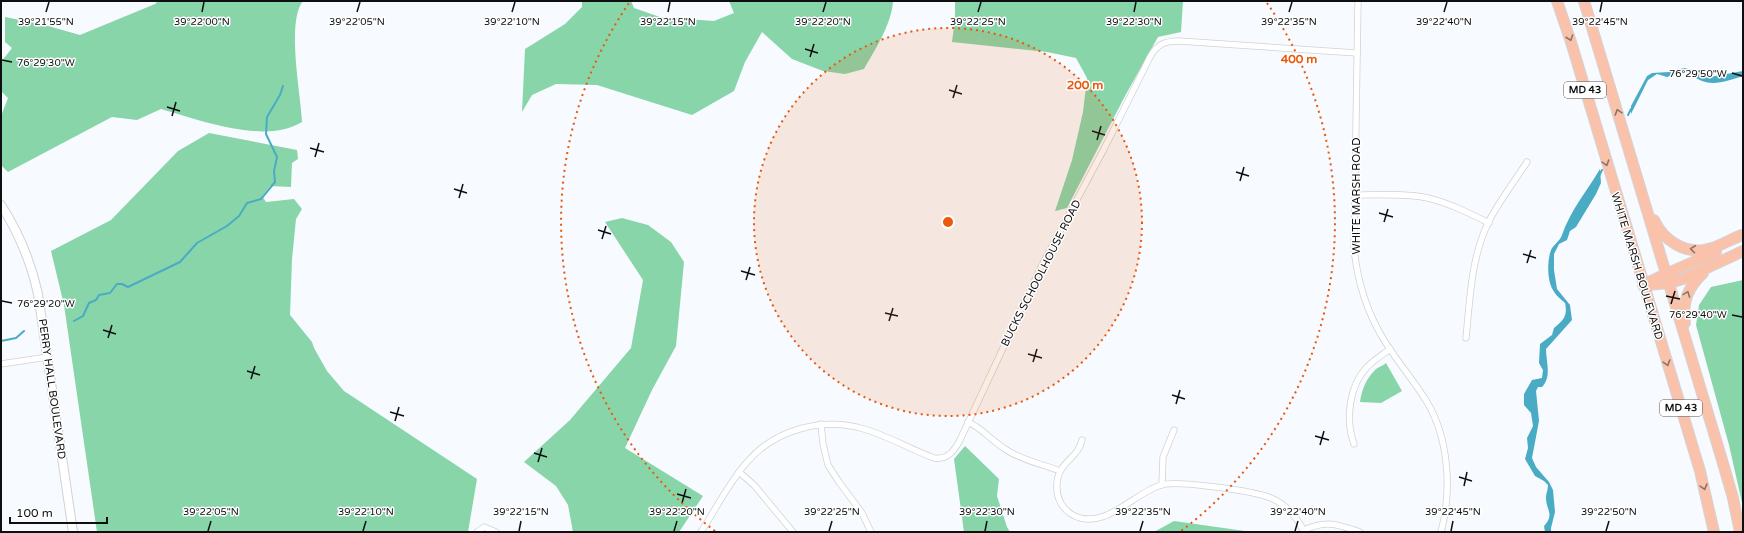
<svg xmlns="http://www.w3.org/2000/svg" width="1744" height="533" font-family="'Varela Round',sans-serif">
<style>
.forest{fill:#88d5aa}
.water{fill:#49acc4}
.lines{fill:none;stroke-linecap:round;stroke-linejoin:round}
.stream{stroke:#49acc4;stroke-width:2}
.street-casing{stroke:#cfd2d6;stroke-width:7}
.secondary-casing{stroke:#cfd2d6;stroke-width:10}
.highway-casing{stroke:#d4d4d4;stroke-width:12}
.street{stroke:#fff;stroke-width:5.5}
.secondary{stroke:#fff;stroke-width:8}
.highway{stroke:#fac2ab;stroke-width:10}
.oneway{stroke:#907166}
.ticks{fill:none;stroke:#0e0f11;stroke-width:1.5}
.ring{fill:none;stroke:#e8590c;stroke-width:2;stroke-dasharray:2 4}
.labels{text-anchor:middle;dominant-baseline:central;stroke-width:3;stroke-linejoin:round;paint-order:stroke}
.shield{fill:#fff;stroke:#565758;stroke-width:1}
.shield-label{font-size:10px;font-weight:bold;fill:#0e0f11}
.street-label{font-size:11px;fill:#0e0f11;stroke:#fff}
.ticks-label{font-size:10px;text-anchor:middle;fill:#0e0f11;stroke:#fff;stroke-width:3;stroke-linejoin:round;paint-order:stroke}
.centre{fill:#e8590c;stroke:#fff;stroke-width:2}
.ring-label{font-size:12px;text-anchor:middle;font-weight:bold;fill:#e8590c;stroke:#fff;stroke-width:3;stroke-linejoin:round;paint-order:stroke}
</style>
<rect width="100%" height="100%" fill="#f7fafe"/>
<g class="forest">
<path d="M158,1H303C286,22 301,95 302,122C265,145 200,120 161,109L137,120L112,117L8,172L1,165V116L8,98L1,91V62L12,48L5,42V17L41,24L80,35L155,4Z"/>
<path d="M582,1H631L634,8L660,17L714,21L734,13L729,1H893C892,23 875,50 864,69L845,74L823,71L792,59L762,32L745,62L734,91L692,115L597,85L556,84L532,95L522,112L525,49L565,24L582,7Z"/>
<polygon points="955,1 1183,1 1181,32 1158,37 1125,96 1067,208 1055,211 1072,160 1083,112 1087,78 1076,58 1047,52 952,42 955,19"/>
<polygon points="209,133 297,150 298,159 292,163 291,187 270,186 262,196 266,202 294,199 302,209 296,219 292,259 290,315 312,342 314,348 327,371 344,391 477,479 468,532 97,532 64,305 51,251 111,220 178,151"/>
<polygon points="622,218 648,225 671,242 684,262 676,346 652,390 625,448 703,496 679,532 573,532 568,505 556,486 524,462 570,420 631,348 643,280 605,222"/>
<polygon points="1743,280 1743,507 1729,445 1696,325 1699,305 1711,287"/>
<path d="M1386,363L1402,391L1381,403L1360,402C1362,389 1366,379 1375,370C1378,367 1383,366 1386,363Z"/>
<polygon points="965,446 999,479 997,496 1007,527 1010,532 964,532 954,459"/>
<polygon points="1174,521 1252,532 1154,532"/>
</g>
<g class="water">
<path d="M1684,68L1698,71L1710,77L1743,71V76C1730,80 1715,86 1702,81C1696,79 1691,74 1685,72L1667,77L1657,74L1648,80L1631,114V106L1647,76L1652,73L1669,72Z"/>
<path d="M1600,169L1601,183L1596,194L1576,227L1570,231L1567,240L1559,244L1554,254V270L1557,289L1570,305L1572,320L1546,349C1546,361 1552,377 1542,387H1538L1536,391L1539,421L1532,458L1536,467L1549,482L1553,490L1555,512L1551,528V532H1545L1544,526C1555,514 1546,510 1546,498C1546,493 1548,490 1548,485L1544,481L1535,476L1525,459L1528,448L1527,438L1533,426L1531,413L1524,405V394L1532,380L1542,378L1543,370L1539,363L1540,344L1552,335L1554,328C1563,321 1568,316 1565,303C1561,299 1556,296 1553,290C1547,280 1547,261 1551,250C1553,245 1560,241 1562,235C1570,211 1587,191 1600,169Z"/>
</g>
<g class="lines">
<g class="stream">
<polyline points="1628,115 1631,109"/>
<polyline points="1599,176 1602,170"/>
<polyline points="74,321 83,316 89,303 96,300 99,295 110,293 117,284 122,284 128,287 180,262 197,243 227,226 239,216 247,203 261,199 275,182 274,171 277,157 266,134 267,117 280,95 283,86"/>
<polyline points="1,341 16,338 24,331"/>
</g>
<g class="street-casing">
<g id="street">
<path d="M1358,1L1354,248C1357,278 1366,309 1381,335C1394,358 1413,379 1427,402C1449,439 1452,491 1441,532"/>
<path d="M1356,195C1379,195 1404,193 1428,198C1449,203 1469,213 1489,223"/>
<path d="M1466,338C1470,299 1471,257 1489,221C1500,200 1514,182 1527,162"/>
<polyline points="1,364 48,357"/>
<path d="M968,422C982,428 992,441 1005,449C1021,460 1042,464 1060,471"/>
<polyline points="821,424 823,444 828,465 839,482 862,513 871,532"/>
<path d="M1082,440C1078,460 1055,462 1057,489C1057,499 1063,509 1071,514C1103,533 1132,494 1161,485C1177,480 1254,491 1271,498C1286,504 1298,518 1304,532"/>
<path d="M1354,444C1345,420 1349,386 1367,367C1374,360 1382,355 1390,349"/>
<polyline points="739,472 754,485 793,532"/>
<polyline points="1162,485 1163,457 1174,430"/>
<path d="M1304,530C1327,520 1337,524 1360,532"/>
<polyline points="477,532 484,527 496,532"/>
<path d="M701,532C716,509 729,482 748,461C776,429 823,417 864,429C888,436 910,449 934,458C948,460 954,451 960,440L1042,265L1104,149L1150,57C1157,44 1165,41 1179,41L1357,53"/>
</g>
</g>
<g class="secondary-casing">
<path id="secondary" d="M1,205C19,233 31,262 38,294L73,532"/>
</g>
<g class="highway-casing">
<g id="highway">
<polyline points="1557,1 1571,42 1700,471 1714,532"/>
<polyline points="1584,1 1722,460 1733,498 1740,532"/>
<path d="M1654,220C1663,240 1685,255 1708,249C1719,247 1731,239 1742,235"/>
<polyline points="1643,285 1666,274 1716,252"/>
<polyline points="1647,285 1669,283 1683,279 1743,251"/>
<path d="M1685,323C1682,302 1688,287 1703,273"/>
</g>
</g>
<use href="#street" class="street"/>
<use href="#secondary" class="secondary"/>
<use href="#highway" class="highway"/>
</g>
<defs><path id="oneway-chevron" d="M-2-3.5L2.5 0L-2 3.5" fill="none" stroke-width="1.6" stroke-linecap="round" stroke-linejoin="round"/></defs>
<g class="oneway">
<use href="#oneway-chevron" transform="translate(1570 38) rotate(71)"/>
<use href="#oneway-chevron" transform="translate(1618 112) rotate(-107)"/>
<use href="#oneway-chevron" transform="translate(1606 163) rotate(73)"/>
<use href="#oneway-chevron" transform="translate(1693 249) rotate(-172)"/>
<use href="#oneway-chevron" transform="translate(1687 294) rotate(-69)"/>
<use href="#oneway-chevron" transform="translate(1667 363) rotate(73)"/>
<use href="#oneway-chevron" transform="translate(1704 487) rotate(74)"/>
</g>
<path class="ticks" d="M46,12L49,2M202,12L204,2M357,12L360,2M512,12L515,2M668,12L670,2M823,12L826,2M978,12L981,2M1134,12L1136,2M1289,12L1292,2M1444,12L1447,2M1600,12L1602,2M805,49L818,53M810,57L814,44M2,60L12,62M1732,73L1742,76M949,90L962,94M953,98L957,85M167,107L180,111M172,116L176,102M1092,131L1105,135M1097,140L1101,126M310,148L324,152M315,157L319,143M1236,172L1249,176M1240,181L1244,167M454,189L467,193M459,198L463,184M1379,213L1393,217M1384,222L1388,209M598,230L611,234M602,239L606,226M1523,254L1536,258M1527,263L1531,250M741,271L755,275M746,280L750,267M1666,296L1680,299M2,301L12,303M1671,304L1675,291M885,313L898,316M1732,315L1742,317M889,321L893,308M103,330L116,334M108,338L112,325M1028,354L1042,358M1033,362L1037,349M247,371L260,375M251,379L255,366M1172,395L1185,399M1176,404L1180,390M390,412L404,416M395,421L399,407M1315,436L1329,440M1320,445L1324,431M534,453L547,457M538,462L542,448M1459,477L1472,481M1464,486L1467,472M677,494L691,498M682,503L686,489M208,531L211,521M363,531L366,521M519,531L521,521M674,531L677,521M829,531L832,521M985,531L987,521M1140,531L1143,521M1295,531L1298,521M1451,531L1453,521M1606,531L1609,521"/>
<circle cx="948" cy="222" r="194" fill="#e8590c" fill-opacity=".12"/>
<g class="ring">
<circle cx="948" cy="222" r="194"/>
<path d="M715 531A387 387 0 0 1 629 3M1267 3A387 387 0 0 1 1181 531"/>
</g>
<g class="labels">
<g class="shield">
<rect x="1564" y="82" width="42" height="16" rx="3"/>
<rect x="1660" y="400" width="42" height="16" rx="3"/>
</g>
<g class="shield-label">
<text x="1585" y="90">MD 43</text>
<text x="1681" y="408">MD 43</text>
</g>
<g class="street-label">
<text transform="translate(1356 196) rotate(-90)">WHITE MARSH ROAD</text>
<text transform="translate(1637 266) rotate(73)">WHITE MARSH BOULEVARD</text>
<text transform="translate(1041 273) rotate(-63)">BUCKS SCHOOLHOUSE ROAD</text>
<text transform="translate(52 389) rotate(82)">PERRY HALL BOULEVARD</text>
</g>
</g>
<g class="ticks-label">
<text x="46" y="25">39°21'55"N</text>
<text x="202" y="25">39°22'00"N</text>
<text x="357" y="25">39°22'05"N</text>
<text x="512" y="25">39°22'10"N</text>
<text x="668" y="25">39°22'15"N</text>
<text x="823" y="25">39°22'20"N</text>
<text x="978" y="25">39°22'25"N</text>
<text x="1134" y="25">39°22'30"N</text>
<text x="1289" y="25">39°22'35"N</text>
<text x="1444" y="25">39°22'40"N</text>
<text x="1600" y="25">39°22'45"N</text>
<text x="46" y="66">76°29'30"W</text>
<text x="1698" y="77">76°29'50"W</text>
<text x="46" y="307">76°29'20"W</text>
<text x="1698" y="318">76°29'40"W</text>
<text x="211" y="515">39°22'05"N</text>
<text x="366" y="515">39°22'10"N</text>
<text x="521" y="515">39°22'15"N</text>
<text x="677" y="515">39°22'20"N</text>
<text x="832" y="515">39°22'25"N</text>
<text x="987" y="515">39°22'30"N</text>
<text x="1143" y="515">39°22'35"N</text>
<text x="1298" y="515">39°22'40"N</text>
<text x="1453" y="515">39°22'45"N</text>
<text x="1609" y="515">39°22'50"N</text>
</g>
<circle cx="948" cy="222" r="6" class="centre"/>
<g class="ring-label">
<text x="1299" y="63">400 m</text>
<text x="1085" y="89">200 m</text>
</g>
<rect width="1744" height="533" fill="none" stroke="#0e0f11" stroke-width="4"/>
<path d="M10 517v6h97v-6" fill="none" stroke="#0e0f11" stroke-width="2"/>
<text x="16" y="517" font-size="12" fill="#0e0f11" stroke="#ffffff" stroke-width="3" paint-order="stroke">100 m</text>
</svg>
